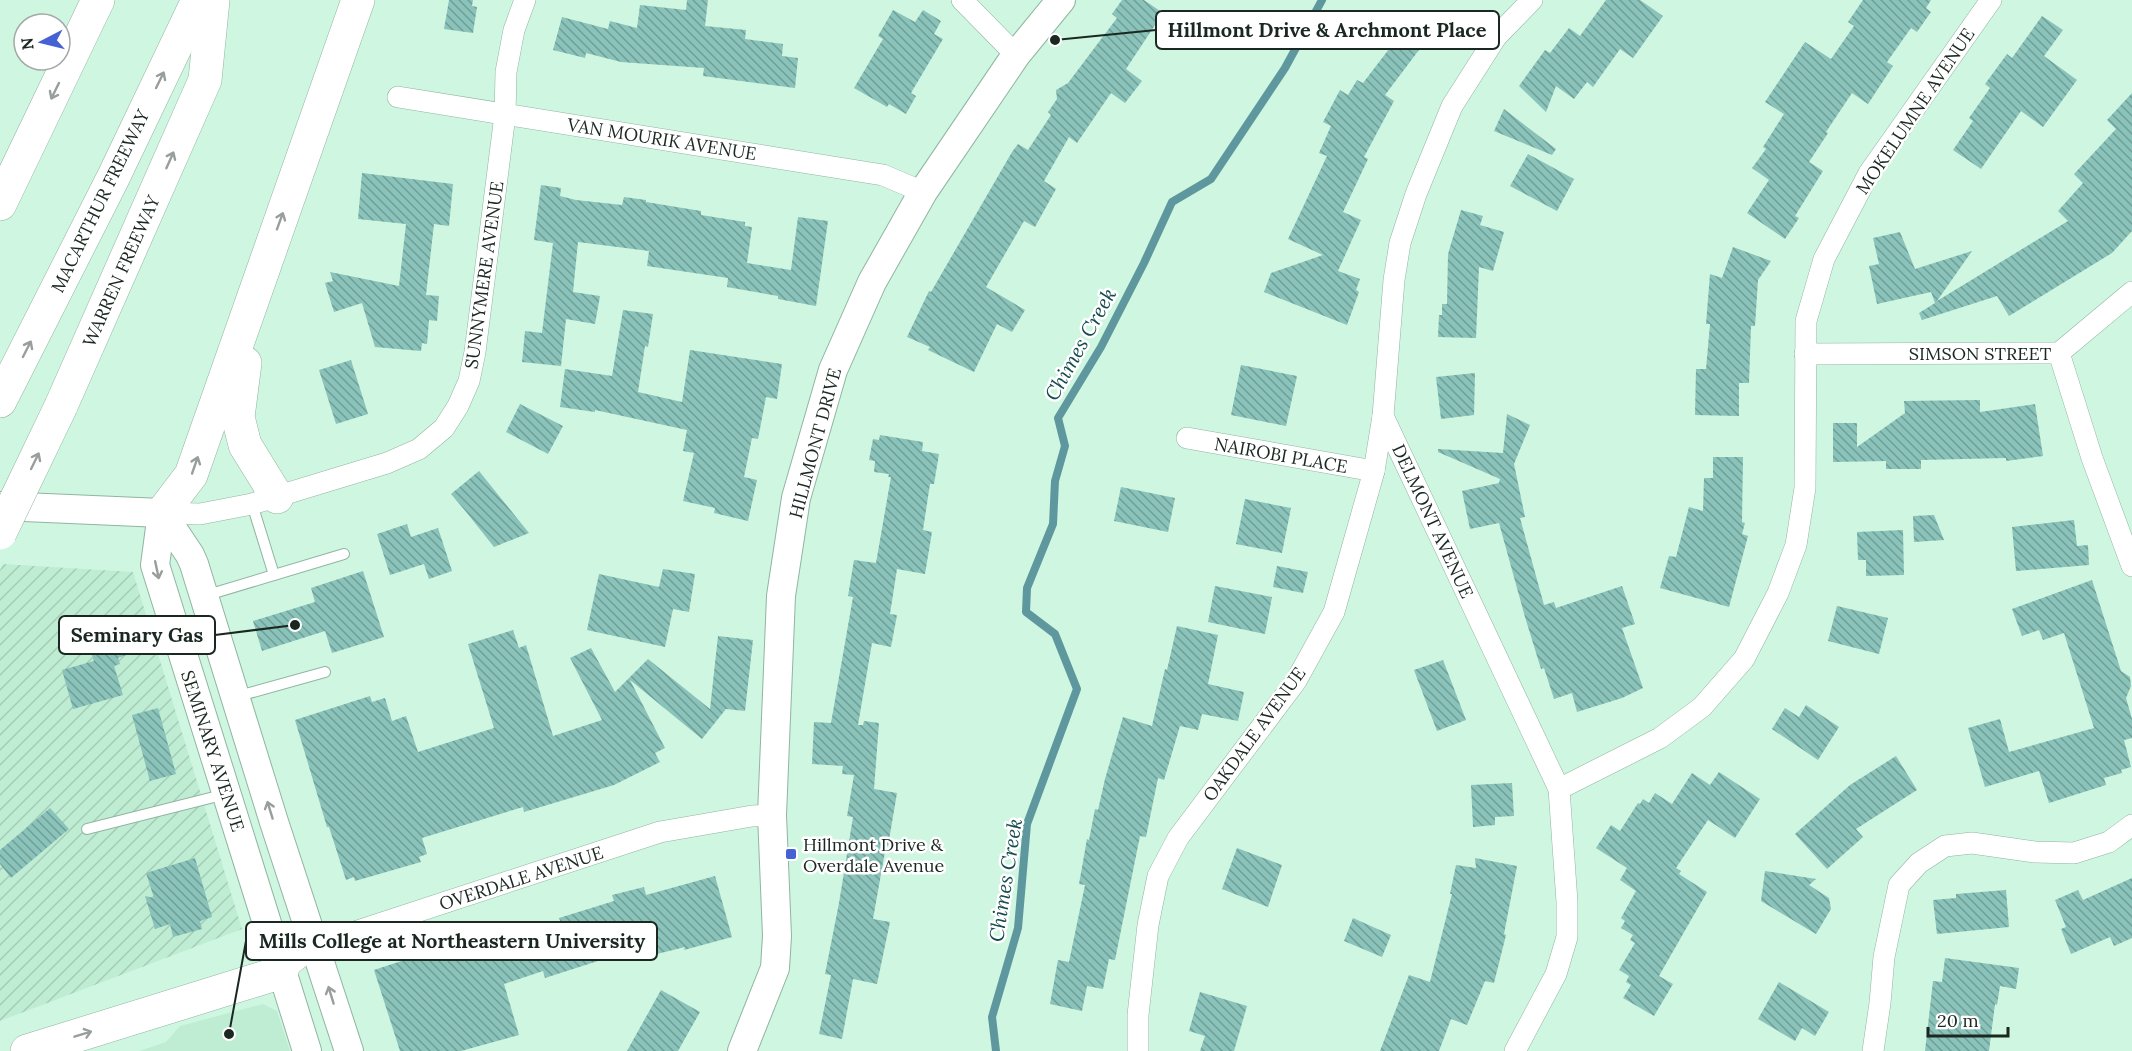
<svg xmlns="http://www.w3.org/2000/svg" width="2132" height="1051" font-family="Lora,serif">
<style>
.built{fill:#bfedd3}
.industrial{fill:url(#industrial-furrows)}
.lines{fill:none;stroke-linecap:round;stroke-linejoin:round}
.stream{stroke:#5e989e;stroke-width:8}
.building{fill:url(#building-back-hatch)}
.lane-casing{stroke:#90b5a1;stroke-width:12}
.street-casing{stroke:#90b5a1;stroke-width:22}
.secondary-casing{stroke:#90b5a1;stroke-width:30}
.highway-casing{stroke:#90b5a1;stroke-width:34}
.lane{stroke:#fff;stroke-width:10}
.street{stroke:#fff;stroke-width:21}
.secondary{stroke:#fff;stroke-width:28}
.highway{stroke:#fff;stroke-width:33}
.highway-bridge-casing{stroke:#90b5a1;stroke-width:34;stroke-linecap:butt}
.highway-bridge{stroke:#fff;stroke-width:33}
.oneway{stroke:#989e9b}
.poi-dot{fill:#4561d4;stroke:#fff;stroke-width:2}
.labels{text-anchor:middle;dominant-baseline:central;stroke-width:5;stroke-linejoin:round;paint-order:stroke}
.street-label{font-size:18px;fill:#1a2821;stroke:#fff}
.poi-label{font-size:18px;fill:#1a2821;stroke:#fff;text-anchor:start}
.water-label{font-size:20px;font-style:italic;fill:#154a4f;stroke:#fff}
.leader{fill:none;stroke:#1a2821;stroke-width:2}
.callout-dot{fill:#1a2821;stroke:#fff;stroke-width:2}
.callout{fill:#fff;stroke:#1a2821;stroke-width:2}
.callout-label{font-size:20px;text-anchor:middle;font-weight:bold;fill:#1a2821}
</style>
<defs>
<pattern id="industrial-furrows" width="10" height="10" patternUnits="userSpaceOnUse" patternTransform="scale(1.5)"><rect width="10" height="10" fill="#bfedd3"/><path d="M-1 1l2-2M0 10L10 0M9 11l2-2" fill="none" stroke="#a4cbb5"/></pattern>
<pattern id="building-back-hatch" width="6" height="6" patternUnits="userSpaceOnUse" patternTransform="scale(1.5)"><rect width="6" height="6" fill="#8ac3ba"/><path d="M-1 5l2 2M0 0l6 6M5-1l2 2" fill="none" stroke="#709e97"/></pattern>
</defs>
<rect width="100%" height="100%" fill="#cff6e1"/>
<polygon class="built" points="263,1004 277,1011 290,1051 139,1051 166,1042 180,1026"/>
<polygon class="industrial" points="3,564 133,572 242,929 0,1021 0,570"/>
<g class="lines">
<polyline class="stream" points="996,1051 992,1017 1018,928 1027,824 1077,689 1055,634 1026,612 1027,588 1053,524 1055,481 1065,446 1058,418 1101,347 1144,263 1172,202 1211,179 1285,68 1322,0"/>
</g>
<g class="building">
<polygon points="449,0 473,0 472,6 477,7 473,33 444,29"/>
<polygon points="687,0 708,0 705,26 746,30 745,39 783,44 782,56 798,58 795,88 703,76 704,68 621,62 586,53 585,58 553,50 562,17 608,29 610,21 637,28 640,5 686,10"/>
<polygon points="1122,0 1144,0 1163,13 1126,69 1142,81 1125,103 1111,93 1077,143 1069,137 1044,181 1056,189 1035,227 1024,221 986,287 1025,310 1012,332 997,324 974,372 928,350 930,347 907,337 929,291 931,292 1012,152 1018,144 1028,150 1051,115 1048,112 1057,99 1056,90 1068,83 1117,18 1112,14"/>
<polygon points="1606,0 1640,0 1663,16 1633,58 1620,49 1593,87 1587,82 1574,99 1556,86 1546,112 1519,86 1545,50 1550,53 1569,28 1580,36"/>
<polygon points="1863,0 1931,0 1926,8 1931,12 1917,32 1911,28 1887,62 1893,66 1868,104 1852,93 1826,132 1828,133 1809,162 1823,171 1795,216 1799,218 1785,239 1747,213 1769,180 1752,168 1766,149 1763,147 1784,114 1765,102 1805,42 1831,59 1854,26 1848,22"/>
<polygon points="893,10 915,22 923,10 941,21 934,34 943,39 911,93 916,96 906,114 889,104 887,107 854,88 883,39 878,36"/>
<polygon points="2042,16 2063,30 2044,56 2077,80 2043,127 2021,111 1981,169 1953,150 1973,121 1969,118 1990,88 1985,84 2007,54 2012,58"/>
<polygon points="1392,22 1422,46 1385,95 1394,101 1364,157 1368,159 1343,212 1361,220 1338,271 1360,279 1356,290 1359,292 1347,325 1264,292 1271,273 1323,255 1288,239 1327,156 1319,153 1331,126 1323,122 1340,90 1348,95 1357,80 1363,83 1389,49 1378,40"/>
<polygon points="2132,93 2132,231 2112,253 2009,316 1997,296 1922,320 1919,313 1935,303 1931,292 1877,304 1869,266 1879,264 1873,238 1900,232 1915,269 1972,251 1937,301 2068,221 2058,211 2083,183 2074,174 2116,129 2107,120"/>
<polygon points="1504,109 1556,149 1552,155 1494,131"/>
<polygon points="1528,154 1574,179 1557,211 1510,186"/>
<polygon points="362,173 453,184 449,226 434,224 426,295 439,296 437,321 429,320 427,344 422,343 421,351 375,347 362,303 334,312 325,283 333,281 330,272 399,286 406,224 358,219"/>
<polygon points="541,185 561,188 560,196 576,200 622,205 624,197 646,200 646,202 701,211 701,215 745,222 745,226 752,227 747,263 791,270 798,217 828,221 816,306 778,299 778,296 727,287 728,278 647,266 649,251 578,242 573,292 600,296 595,324 566,319 561,366 522,362 525,331 542,333 553,243 534,240"/>
<polygon points="1461,210 1483,216 1480,225 1504,232 1493,271 1479,267 1476,338 1438,337 1439,315 1442,315 1442,304 1447,304 1448,254"/>
<polygon points="1733,247 1771,261 1758,280 1755,326 1751,326 1749,383 1739,383 1739,416 1695,415 1696,369 1706,369 1710,324 1706,324 1710,274 1722,278"/>
<polygon points="623,310 653,314 648,347 645,346 638,392 682,402 690,350 782,364 777,399 766,397 758,439 752,438 744,477 757,480 748,521 714,513 715,508 683,501 694,453 683,451 687,430 595,410 595,412 560,407 565,369 612,376"/>
<polygon points="351,360 368,414 336,424 319,370"/>
<polygon points="1241,365 1297,376 1286,426 1231,415"/>
<polygon points="1475,373 1474,415 1441,419 1436,377"/>
<polygon points="1980,400 1980,412 2035,404 2043,456 2006,461 2006,458 1921,460 1921,469 1886,469 1886,461 1833,462 1833,423 1857,423 1857,447 1905,413 1904,401"/>
<polygon points="520,404 563,426 548,454 506,432"/>
<polygon points="1507,414 1530,425 1514,464 1525,517 1520,518 1544,605 1554,602 1556,608 1622,586 1635,624 1622,628 1643,688 1622,698 1577,712 1572,693 1554,699 1544,668 1541,669 1525,617 1499,523 1470,529 1462,491 1499,483 1500,479 1438,452 1438,449 1503,453"/>
<polygon points="880,435 923,442 922,451 939,454 934,484 930,484 923,530 932,532 925,574 897,569 890,614 897,615 891,647 872,643 858,725 863,725 864,721 879,723 874,789 897,793 888,846 886,846 873,919 890,922 877,984 853,979 842,1039 819,1034 831,975 825,974 839,903 853,817 847,816 854,775 842,774 843,766 812,764 814,722 831,723 853,597 848,596 854,560 876,563 891,477 888,477 889,474 874,472 875,461 869,460 873,439 879,440"/>
<polygon points="1713,457 1743,457 1742,522 1745,523 1742,534 1748,536 1729,607 1660,588 1669,556 1676,557 1689,507 1703,511 1704,478 1713,478"/>
<polygon points="479,471 529,533 494,547 467,513 451,494"/>
<polygon points="1121,487 1175,498 1168,532 1114,521"/>
<polygon points="1245,499 1291,508 1282,553 1236,544"/>
<polygon points="1934,515 1944,540 1914,542 1913,516"/>
<polygon points="2074,520 2077,546 2088,545 2089,565 2016,571 2012,527"/>
<polygon points="407,524 411,537 438,528 452,571 429,579 424,564 390,575 377,534"/>
<polygon points="1903,530 1904,575 1866,576 1866,560 1858,560 1857,532"/>
<polygon points="1277,566 1308,572 1303,593 1273,587"/>
<polygon points="663,569 695,574 689,612 673,609 665,647 587,630 599,574 659,587"/>
<polygon points="363,571 384,637 332,653 325,631 262,651 253,621 315,602 311,588"/>
<polygon points="2092,580 2121,671 2130,677 2131,686 2126,698 2132,719 2132,738 2124,740 2131,767 2121,770 2122,773 2104,778 2106,785 2049,803 2039,771 1985,787 1968,728 2000,719 2009,752 2094,728 2064,633 2043,640 2039,630 2022,636 2012,609"/>
<polygon points="1215,586 1272,597 1265,634 1208,622"/>
<polygon points="1837,606 1888,618 1879,654 1828,641"/>
<polygon points="119,621 129,654 118,658 120,664 114,666 123,695 73,709 62,670 94,661 88,644 97,641 93,629"/>
<polygon points="1177,626 1218,635 1208,684 1244,692 1238,721 1202,714 1198,730 1180,726 1164,780 1158,778 1146,837 1140,836 1115,960 1109,959 1103,989 1087,986 1082,1011 1050,1004 1058,960 1069,962 1085,885 1079,884 1087,839 1089,840 1095,809 1098,810 1105,779 1123,717 1152,726 1165,669 1167,670"/>
<polygon points="513,630 519,648 526,645 553,736 602,720 570,658 591,648 615,692 648,659 710,709 718,636 753,640 745,711 726,709 702,739 630,680 665,748 655,753 660,762 614,785 524,812 523,807 422,838 427,854 419,857 421,862 355,881 354,877 346,880 329,827 327,827 295,720 370,696 372,702 385,698 392,721 406,716 418,752 494,728 468,644"/>
<polygon points="1443,660 1466,720 1437,731 1414,670"/>
<polygon points="1806,705 1839,727 1818,760 1772,729 1785,708 1799,717"/>
<polygon points="158,708 176,774 150,781 132,715"/>
<polygon points="1896,756 1917,790 1856,829 1863,837 1827,869 1795,834 1850,785"/>
<polygon points="1719,772 1760,799 1735,838 1708,820 1676,868 1681,871 1679,874 1707,892 1659,976 1673,984 1654,1016 1623,998 1631,985 1626,982 1629,976 1619,970 1635,943 1630,940 1633,935 1621,928 1625,921 1621,918 1636,891 1620,880 1627,868 1596,848 1611,825 1620,831 1638,803 1640,804 1643,799 1649,803 1655,793 1672,804 1692,773 1710,785"/>
<polygon points="1512,783 1514,816 1495,817 1495,825 1473,827 1471,785"/>
<polygon points="50,808 69,829 11,878 0,864 0,850"/>
<polygon points="1237,848 1282,865 1268,907 1222,889"/>
<polygon points="195,858 212,917 200,921 202,929 173,937 170,924 155,929 145,896 154,898 146,873"/>
<polygon points="1475,858 1517,866 1504,934 1506,935 1494,983 1485,981 1467,1025 1451,1019 1439,1051 1380,1051 1409,975 1430,982 1452,894 1450,894 1456,865 1476,868"/>
<polygon points="1765,871 1816,879 1809,885 1829,898 1831,909 1816,934 1761,901"/>
<polygon points="715,876 732,937 684,950 685,947 629,961 626,952 545,978 543,971 504,984 519,1035 461,1051 400,1051 374,970 456,943 460,956 516,938 517,941 562,926 559,918 614,901 612,895 644,887 646,895"/>
<polygon points="2132,878 2132,938 2114,946 2110,937 2071,954 2061,929 2066,927 2055,900 2078,890 2083,900"/>
<polygon points="2006,890 2009,927 1937,934 1933,900 1956,898 1956,894"/>
<polygon points="1353,918 1391,935 1382,957 1344,941"/>
<polygon points="1945,958 2019,968 2016,989 2000,986 1997,1005 1995,1004 1989,1051 1925,1051 1933,981 1942,982"/>
<polygon points="1779,982 1829,1012 1815,1036 1802,1028 1795,1041 1758,1019"/>
<polygon points="661,990 700,1012 678,1051 627,1051"/>
<polygon points="1200,992 1247,1006 1234,1051 1200,1051 1205,1036 1189,1031"/>
</g>
<g class="lines">
<g class="lane-casing">
<g id="lane">
<polyline points="252,504 274,575"/>
<polyline points="204,596 344,554"/>
<polyline points="235,697 325,672"/>
<polyline points="87,829 226,794"/>
</g>
</g>
<g class="street-casing">
<g id="street">
<polyline points="962,0 1016,55"/>
<polyline points="398,97 883,175 923,192"/>
<polyline points="2059,353 2092,458 2132,566"/>
<polyline points="1805,354 2059,353 2132,292"/>
<polyline points="1187,438 1374,471"/>
<polyline points="162,513 200,514 252,504 387,463 419,449 444,428 458,406 469,381 475,352 505,115 506,72 514,30 525,0"/>
<polyline points="1559,789 1660,738 1702,707 1744,659 1778,593 1796,545 1805,488 1806,321 1824,259 1869,173 1991,0"/>
<polyline points="282,972 315,945 660,832 752,816 772,815"/>
<polyline points="1138,1051 1138,1015 1148,925 1158,876 1178,838 1296,681 1334,612 1374,471 1383,416"/>
<polyline points="1515,1051 1556,974 1567,937 1567,902 1559,789 1383,416 1394,280 1400,243 1416,194 1452,106 1496,37 1532,0"/>
<polyline points="1873,1051 1880,1003 1884,957 1899,885 1919,863 1945,846 1972,843 2035,852 2074,853 2109,842 2132,825"/>
</g>
</g>
<g class="secondary-casing">
<g id="secondary">
<polyline points="0,506 162,513"/>
<polyline points="162,513 190,555 194,564 274,822 349,1051"/>
<polyline points="162,513 155,565 307,1051"/>
<polyline points="742,1051 775,968 777,936 772,815 781,596 796,498 833,370 872,282 923,192 1016,55 1061,0"/>
</g>
</g>
<g class="highway-casing">
<g id="highway">
<polyline points="0,204 98,0"/>
<polyline points="245,363 238,417 245,445 277,497"/>
<polyline points="0,401 113,178 198,0"/>
<polyline points="61,406 205,80 213,0"/>
<polyline points="162,513 191,475 358,0"/>
<polyline points="27,1051 282,972"/>
</g>
</g>
<use href="#lane" class="lane"/>
<use href="#street" class="street"/>
<use href="#secondary" class="secondary"/>
<use href="#highway" class="highway"/>
<g class="highway-bridge-casing">
<polyline id="highway-bridge" points="0,533 61,406"/>
</g>
<use href="#highway-bridge" class="highway-bridge"/>
</g>
<defs><path id="oneway-shaft" d="M-6 0H5M1.5-3L5.5 0L1.5 3" fill="none" stroke-width="1.6" stroke-linecap="round" stroke-linejoin="round" transform="scale(1.5)"/></defs>
<g class="oneway">
<use href="#oneway-shaft" transform="translate(160 80) rotate(-64)"/>
<use href="#oneway-shaft" transform="translate(55 91) rotate(116)"/>
<use href="#oneway-shaft" transform="translate(170 160) rotate(-66)"/>
<use href="#oneway-shaft" transform="translate(280 221) rotate(-70)"/>
<use href="#oneway-shaft" transform="translate(27 349) rotate(-63)"/>
<use href="#oneway-shaft" transform="translate(35 461) rotate(-64)"/>
<use href="#oneway-shaft" transform="translate(195 465) rotate(-71)"/>
<use href="#oneway-shaft" transform="translate(157 570) rotate(78)"/>
<use href="#oneway-shaft" transform="translate(270 810) rotate(-107)"/>
<use href="#oneway-shaft" transform="translate(331 995) rotate(-107)"/>
<use href="#oneway-shaft" transform="translate(83 1034) rotate(-17)"/>
</g>
<rect class="poi-dot" x="785" y="848" width="12" height="12" rx="3"/>
<g class="labels">
<g class="street-label">
<text transform="translate(1915 111) rotate(-56)">MOKELUMNE AVENUE</text>
<text transform="translate(662 139) rotate(9)">VAN MOURIK AVENUE</text>
<text transform="translate(100 201) rotate(-64)">MACARTHUR FREEWAY</text>
<text transform="translate(121 271) rotate(-66)">WARREN FREEWAY</text>
<text transform="translate(484 275) rotate(-82)">SUNNYMERE AVENUE</text>
<text x="1980" y="353">SIMSON STREET</text>
<text transform="translate(815 443) rotate(-75)">HILLMONT DRIVE</text>
<text transform="translate(1281 455) rotate(10)">NAIROBI PLACE</text>
<text transform="translate(1433 521) rotate(65)">DELMONT AVENUE</text>
<text transform="translate(1254 734) rotate(-54)">OAKDALE AVENUE</text>
<text transform="translate(213 751) rotate(72)">SEMINARY AVENUE</text>
<text transform="translate(521 878) rotate(-18)">OVERDALE AVENUE</text>
</g>
<g class="poi-label">
<text x="803" y="844">Hillmont Drive &amp;<tspan x="803" dy="21">Overdale Avenue</tspan></text>
</g>
<g class="water-label">
<text transform="translate(1080 344) rotate(-61)">Chimes Creek</text>
<text transform="translate(1005 880) rotate(-81)">Chimes Creek</text>
</g>
</g>
<path class="leader" d="M1055 40L1156 30M295 625L215 635M229 1034L246 941"/>
<g class="callout-dot">
<circle cx="1055" cy="40" r="6"/>
<circle cx="295" cy="625" r="6"/>
<circle cx="229" cy="1034" r="6"/>
</g>
<g class="callout">
<rect x="1156" y="11" width="343" height="38" rx="6"/>
<rect x="59" y="616" width="156" height="38" rx="6"/>
<rect x="246" y="922" width="411" height="38" rx="6"/>
</g>
<g class="callout-label">
<text x="1327" y="37">Hillmont Drive &amp; Archmont Place</text>
<text x="137" y="642">Seminary Gas</text>
<text x="452" y="948">Mills College at Northeastern University</text>
</g>
<g transform="translate(42 42) rotate(263)"><circle r="28" fill="#ffffff" stroke="#a3a9a6" stroke-width="1.5"/>
<path d="M0-4.5L10 22L0 15L-10 22Z" fill="#4561d4"/>
<text y="-9" font-size="16" font-weight="bold" text-anchor="middle" fill="#1a2821">N</text>
</g>
<path d="M1928 1027v9h80v-9" fill="none" stroke="#1a2821" stroke-width="3"/>
<text x="1937" y="1027" font-size="18" fill="#1a2821" stroke="#ffffff" stroke-width="4.5" paint-order="stroke">20 m</text>
</svg>
